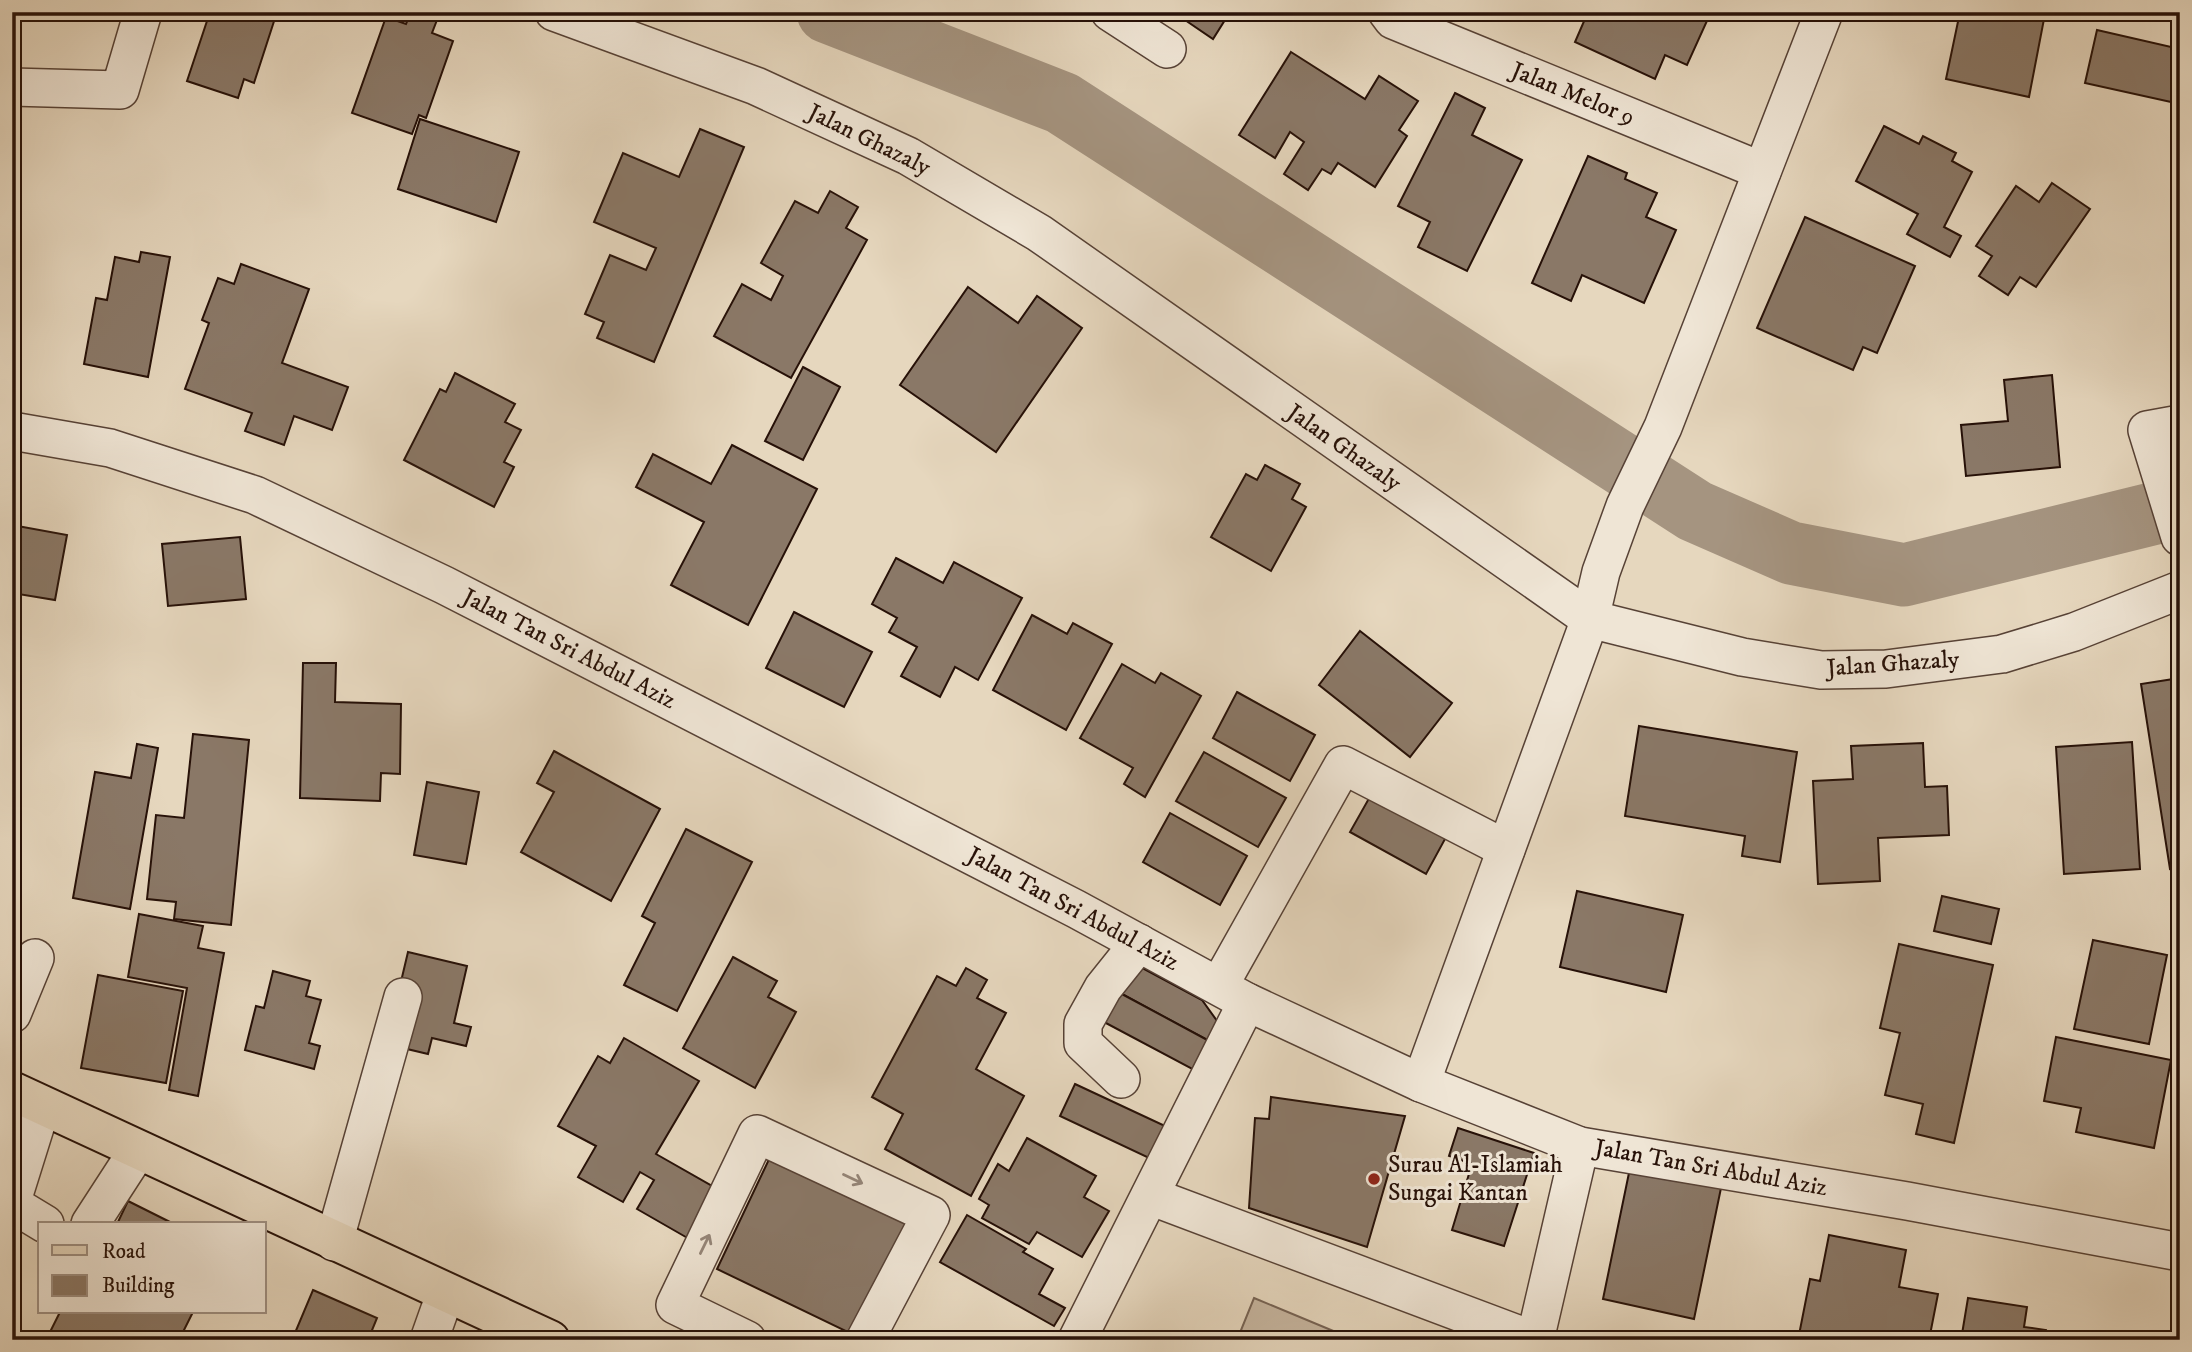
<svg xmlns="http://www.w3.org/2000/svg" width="2192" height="1352" font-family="'IM FELL DW Pica',serif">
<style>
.green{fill:#c6b59f;stroke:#766354;stroke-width:2}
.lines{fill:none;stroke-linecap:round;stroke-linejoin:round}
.river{stroke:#a59480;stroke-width:63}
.building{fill:#8a7867;stroke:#271108;stroke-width:2}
.minor-casing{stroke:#574236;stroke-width:40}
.major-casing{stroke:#271108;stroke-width:42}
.minor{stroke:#efe5d5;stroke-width:37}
.major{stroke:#e6d7be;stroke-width:38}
.oneway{stroke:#958679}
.poi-dot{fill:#8f2418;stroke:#efe5d5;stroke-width:2.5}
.labels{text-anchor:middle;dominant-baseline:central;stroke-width:6;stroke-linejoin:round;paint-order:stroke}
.street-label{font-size:24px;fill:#271108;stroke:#efe5d5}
.poi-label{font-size:24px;fill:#271108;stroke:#efe5d5;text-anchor:start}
</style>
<rect width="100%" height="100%" fill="#e6d7be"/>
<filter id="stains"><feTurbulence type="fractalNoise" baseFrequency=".00286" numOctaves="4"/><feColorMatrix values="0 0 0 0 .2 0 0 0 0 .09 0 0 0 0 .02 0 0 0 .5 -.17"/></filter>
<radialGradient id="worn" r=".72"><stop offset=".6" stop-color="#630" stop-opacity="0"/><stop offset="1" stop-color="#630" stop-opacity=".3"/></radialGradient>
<polygon class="green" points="1254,1298 1355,1340 1237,1340"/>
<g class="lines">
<polyline class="river" points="828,12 1062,103 1695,511 1791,553 1904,575 2180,507"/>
</g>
<g class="building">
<polygon points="210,12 277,12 254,83 244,79 238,98 187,81"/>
<polygon points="411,12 437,20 432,33 453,41 426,118 419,115 412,134 352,113 386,17 406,24"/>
<polygon points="1190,12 1230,12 1213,39 1185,20"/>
<polygon points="1588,12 1711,12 1687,65 1665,55 1655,79 1575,42"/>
<polygon points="1960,12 2012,12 2044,19 2029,97 1946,79"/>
<polygon points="2097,30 2180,49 2180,104 2085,83"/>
<polygon points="1291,52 1365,99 1379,76 1418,101 1399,130 1407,136 1375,187 1338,163 1331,174 1322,169 1308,190 1284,174 1304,142 1290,132 1275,158 1239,135"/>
<polygon points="1455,93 1485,108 1472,135 1522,160 1467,271 1418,247 1430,222 1398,206"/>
<polygon points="420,119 519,152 496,222 398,189"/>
<polygon points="1884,126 1919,144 1923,136 1956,153 1952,161 1972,172 1944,227 1961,236 1950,257 1907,234 1918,214 1856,181"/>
<polygon points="700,129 744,147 654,362 597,338 604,322 585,314 610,255 646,270 656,248 594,222 623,153 679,177"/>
<polygon points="1588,156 1627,173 1625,179 1657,193 1646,217 1676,230 1644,303 1582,275 1571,301 1532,283"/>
<polygon points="2052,183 2090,209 2036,287 2020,277 2008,295 1979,276 1992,256 1976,246 2016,186 2039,202"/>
<polygon points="830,191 858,207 846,228 867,240 791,378 714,336 742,284 771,300 783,276 761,263 795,201 818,213"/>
<polygon points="1805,217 1915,266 1877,353 1863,347 1853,370 1757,328"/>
<polygon points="141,252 170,257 148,377 84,364 96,298 107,300 115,257 139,262"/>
<polygon points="241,264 309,289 282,363 348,387 332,430 294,416 284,445 245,431 252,413 185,389 209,323 202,320 218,278 234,284"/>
<polygon points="968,287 1018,323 1037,296 1082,328 996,452 900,385"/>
<polygon points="803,367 840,387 803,460 765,441"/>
<polygon points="455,373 515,404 505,422 521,430 504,462 514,467 494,507 404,460 440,389 446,392"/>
<polygon points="2052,375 2060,467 1966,476 1961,425 2008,421 2004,380"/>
<polygon points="732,445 817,489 748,625 671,585 704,522 636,487 653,454 711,484"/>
<polygon points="1265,465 1300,484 1292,499 1306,507 1271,571 1211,537 1246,474 1257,480"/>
<polygon points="12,525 67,535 55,600 12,593"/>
<polygon points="240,537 246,599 168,606 162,544"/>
<polygon points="896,558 943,583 954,562 1022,598 978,680 955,667 940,697 901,676 917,647 889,632 897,618 872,604"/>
<polygon points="794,612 872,652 844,707 766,668"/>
<polygon points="1032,615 1067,634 1073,623 1112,644 1066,730 993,690"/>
<polygon points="1360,631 1452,703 1410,757 1319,685"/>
<polygon points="303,663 336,663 335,702 401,704 400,774 381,773 380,801 300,798"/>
<polygon points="1122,664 1155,683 1161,673 1201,696 1145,797 1124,784 1133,768 1080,738"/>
<polygon points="2180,678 2180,867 2170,869 2141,684"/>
<polygon points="1237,692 1315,735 1290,781 1213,738"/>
<polygon points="1639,726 1797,752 1780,862 1742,856 1745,836 1625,816"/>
<polygon points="193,734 249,740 231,925 174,919 176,902 147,899 156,815 184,818"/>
<polygon points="2132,742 2140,869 2064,874 2056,747"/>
<polygon points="1923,743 1925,787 1947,786 1949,835 1878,838 1880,881 1818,884 1813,781 1853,779 1851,746"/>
<polygon points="137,744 158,748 130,909 73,898 95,772 131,778"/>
<polygon points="554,751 660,809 611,901 521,852 554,792 537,783"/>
<polygon points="1204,752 1286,798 1258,847 1176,801"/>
<polygon points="427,782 479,792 466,864 414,855"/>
<polygon points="1376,786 1451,828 1426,874 1350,832"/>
<polygon points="1170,813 1247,856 1220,905 1143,862"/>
<polygon points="686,829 752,862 677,1011 624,985 655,923 642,916"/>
<polygon points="1577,891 1683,915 1666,992 1560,967"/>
<polygon points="1942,896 1999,909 1991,944 1934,931"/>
<polygon points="139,914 203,926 198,948 224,953 198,1096 169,1090 187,988 128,977"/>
<polygon points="2093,940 2167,955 2149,1044 2074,1029"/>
<polygon points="1899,944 1993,965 1954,1143 1916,1134 1923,1104 1885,1095 1900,1033 1880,1028"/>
<polygon points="408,952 467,966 454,1023 471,1027 466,1046 432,1038 428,1054 403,1048 390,1028"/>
<polygon points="733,957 777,981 768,997 796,1012 755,1088 683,1048"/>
<polygon points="1135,964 1202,1000 1220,1025 1211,1042 1120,993"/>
<polygon points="966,968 987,980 977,998 1006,1013 976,1069 1024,1096 971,1196 885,1149 903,1114 872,1097 937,976 956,986"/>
<polygon points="273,971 310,981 306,996 321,1000 309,1043 320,1046 314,1069 245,1050 256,1006 264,1008"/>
<polygon points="98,975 183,991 166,1083 81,1068"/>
<polygon points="1120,993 1211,1042 1196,1071 1104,1022"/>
<polygon points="2056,1037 2171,1060 2154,1148 2076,1132 2081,1108 2044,1101"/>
<polygon points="624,1038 699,1081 656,1154 719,1190 691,1240 637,1209 654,1180 640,1172 623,1202 578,1177 596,1146 558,1126 598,1056 610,1063"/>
<polygon points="1075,1084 1165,1126 1149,1158 1060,1116"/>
<polygon points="1271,1097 1405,1116 1367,1247 1249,1208 1255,1118 1269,1119"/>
<polygon points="1458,1128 1534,1153 1504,1246 1452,1230 1472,1164 1449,1156"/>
<polygon points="1027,1138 1096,1176 1084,1197 1109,1211 1082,1257 1037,1232 1029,1244 982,1218 989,1205 979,1199 998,1164 1009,1171"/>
<polygon points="772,1153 913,1221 858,1337 717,1269"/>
<polygon points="1630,1168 1721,1188 1694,1319 1603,1299"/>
<polygon points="128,1201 174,1224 117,1224"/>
<polygon points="967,1215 1026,1249 1023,1252 1053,1269 1039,1294 1065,1308 1054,1326 940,1262"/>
<polygon points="1829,1235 1906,1250 1899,1287 1938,1294 1929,1340 1798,1340 1810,1279 1820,1281"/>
<polygon points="313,1290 377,1318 368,1340 292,1340"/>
<polygon points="1968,1298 2027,1307 2024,1327 2046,1330 2045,1340 1961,1340"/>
<polygon points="60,1312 193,1312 179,1340 46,1340"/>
</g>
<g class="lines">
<g class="minor-casing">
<g id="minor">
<polyline points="554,12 756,86 908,156 1039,233 1590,619 1742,657 1821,670 1886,669 2002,654 2074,632 2180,590"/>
<polyline points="1110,12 1167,49"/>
<polyline points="1387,12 1393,20 1762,171"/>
<polyline points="12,87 120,90 143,12"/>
<polyline points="2180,424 2147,430 2180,537"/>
<polyline points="12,431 110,448 255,495 444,585 1076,909 1247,1002 1421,1083 1580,1146 1907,1201 2180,1252"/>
<polyline points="1219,986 1343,765 1506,849"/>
<polyline points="12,1014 35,958"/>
<polyline points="1121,1079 1083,1043 1083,1024 1103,988 1139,943"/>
<polyline points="1421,1083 1590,619 1601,572 1625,506 1663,427 1824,12"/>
<polyline points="1150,1196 1533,1340"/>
<polyline points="12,1201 42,1105"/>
<polyline points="12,1204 45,1224"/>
<polyline points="90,1224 138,1150"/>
<polyline points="334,1242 403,997"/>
<polyline points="429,1340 446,1292"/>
<polyline points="747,1340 675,1305 757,1134 931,1215 865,1340"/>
<polyline points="1077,1340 1247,1002"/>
<polyline points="1535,1340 1580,1146"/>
</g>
</g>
<g class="major-casing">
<polyline id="major" points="12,1091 550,1340"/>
</g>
<use href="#minor" class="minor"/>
<use href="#major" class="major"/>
</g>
<defs><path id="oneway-shaft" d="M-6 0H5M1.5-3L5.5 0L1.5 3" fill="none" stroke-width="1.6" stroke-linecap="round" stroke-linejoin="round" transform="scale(1.75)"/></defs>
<g class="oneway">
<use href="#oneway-shaft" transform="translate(853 1179) rotate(25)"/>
<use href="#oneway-shaft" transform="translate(705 1244) rotate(-64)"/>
</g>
<circle class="poi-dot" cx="1374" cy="1179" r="7"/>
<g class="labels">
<g class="street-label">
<text transform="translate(1573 94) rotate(22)">Jalan Melor 9</text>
<text transform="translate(869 140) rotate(26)">Jalan Ghazaly</text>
<text transform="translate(1344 448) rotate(35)">Jalan Ghazaly</text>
<text transform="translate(569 649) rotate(27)">Jalan Tan Sri Abdul Aziz</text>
<text transform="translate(1893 664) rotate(-4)">Jalan Ghazaly</text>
<text transform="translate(1073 909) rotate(28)">Jalan Tan Sri Abdul Aziz</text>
<text transform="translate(1711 1168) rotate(10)">Jalan Tan Sri Abdul Aziz</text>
</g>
<g class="poi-label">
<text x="1388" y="1165">Surau Al-Islamiah<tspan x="1388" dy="28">Sungai Kantan</tspan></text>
</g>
</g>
<rect width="2192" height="1352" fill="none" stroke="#e6d7be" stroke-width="42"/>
<rect x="14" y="14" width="2164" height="1324" fill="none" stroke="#271108" stroke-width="3.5"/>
<rect x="21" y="21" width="2150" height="1310" fill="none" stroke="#271108" stroke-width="2"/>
<rect x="38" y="1222" width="228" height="91" fill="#efe5d5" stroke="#9f9083" stroke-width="2"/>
<rect x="52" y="1245" width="35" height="10" fill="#e6d7be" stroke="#9f9083" stroke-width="2"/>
<text x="102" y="1258" font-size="21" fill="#271108">Road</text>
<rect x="52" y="1275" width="35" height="21" fill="#8a7867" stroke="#9f9083" stroke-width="2"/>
<text x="102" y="1292" font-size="21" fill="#271108">Building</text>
<rect width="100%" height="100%" filter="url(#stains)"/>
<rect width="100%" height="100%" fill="url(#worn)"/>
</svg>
